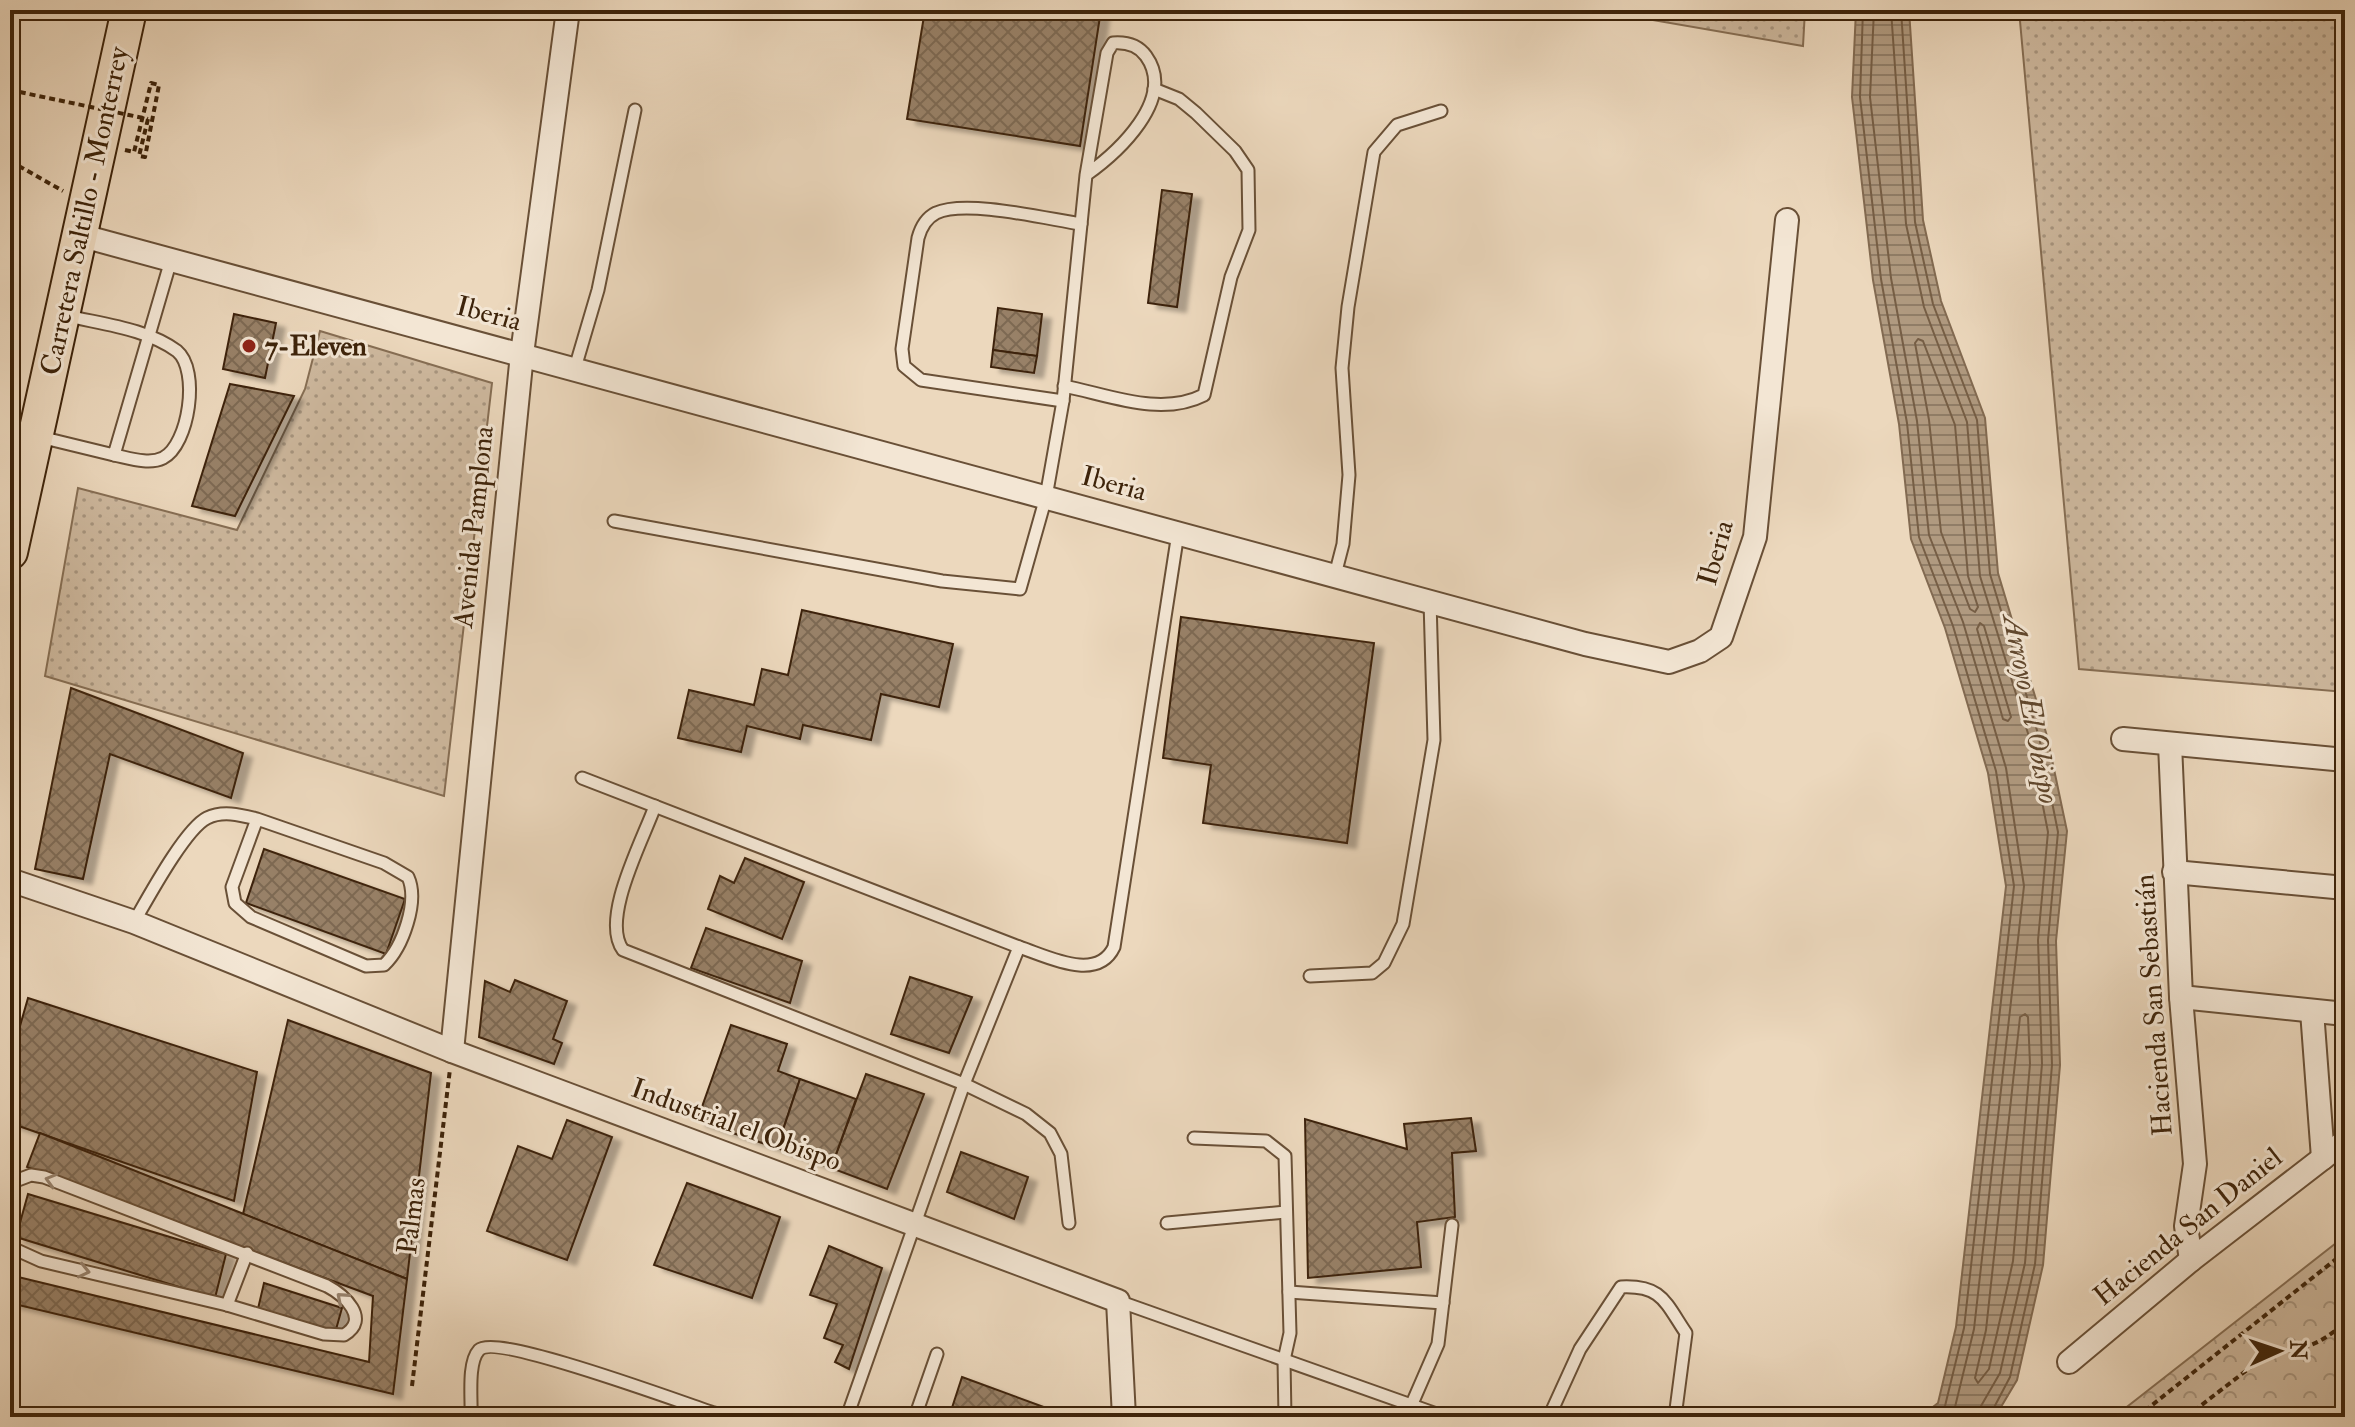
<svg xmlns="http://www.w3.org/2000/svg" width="2355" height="1427" font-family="'IM FELL Double Pica',serif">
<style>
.grass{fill:url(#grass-dots);stroke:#866e54;stroke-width:2}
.park{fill:url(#park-crowns);stroke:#866e54;stroke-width:2}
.water{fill:url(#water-rules);stroke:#826a51;stroke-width:2}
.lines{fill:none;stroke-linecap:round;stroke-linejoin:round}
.shore{stroke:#765e45;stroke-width:2}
.building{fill:url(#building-cross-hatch);stroke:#3d230a;stroke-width:2;filter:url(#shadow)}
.service-casing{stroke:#695037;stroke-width:15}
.minor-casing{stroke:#695037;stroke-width:26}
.primary-casing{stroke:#3d230a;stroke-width:38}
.path{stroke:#3d230a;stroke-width:4;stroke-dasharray:6 4;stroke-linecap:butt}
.service{stroke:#f3e6d4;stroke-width:11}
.minor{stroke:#f3e6d4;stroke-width:22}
.primary{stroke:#ecd8bd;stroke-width:34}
.path-bridge{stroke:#3d230a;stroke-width:4;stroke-dasharray:6 4;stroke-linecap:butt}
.oneway{stroke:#98846f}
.poi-dot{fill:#8f2418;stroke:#f3e6d4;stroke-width:3}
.labels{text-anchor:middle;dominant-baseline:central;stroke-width:6;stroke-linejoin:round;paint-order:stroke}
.street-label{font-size:28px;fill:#3d230a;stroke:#f3e6d4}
.poi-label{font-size:28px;font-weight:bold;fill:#3d230a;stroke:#f3e6d4;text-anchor:start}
.water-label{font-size:30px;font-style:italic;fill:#60472d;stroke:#f3e6d4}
</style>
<defs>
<pattern id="grass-dots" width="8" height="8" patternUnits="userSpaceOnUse" patternTransform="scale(2)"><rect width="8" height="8" fill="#ceb99f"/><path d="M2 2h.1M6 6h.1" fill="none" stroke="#a89680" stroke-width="1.8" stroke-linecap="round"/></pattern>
<pattern id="park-crowns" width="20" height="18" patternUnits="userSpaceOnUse" patternTransform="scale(2)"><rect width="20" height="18" fill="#ceb99f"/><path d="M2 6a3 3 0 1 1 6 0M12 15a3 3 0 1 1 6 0" fill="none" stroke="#a89680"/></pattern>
<pattern id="water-rules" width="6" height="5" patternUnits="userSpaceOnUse" patternTransform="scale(2)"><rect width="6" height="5" fill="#b09a80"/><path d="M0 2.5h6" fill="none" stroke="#907d67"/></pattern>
<pattern id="building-cross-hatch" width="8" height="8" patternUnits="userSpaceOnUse" patternTransform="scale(2)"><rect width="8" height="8" fill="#988167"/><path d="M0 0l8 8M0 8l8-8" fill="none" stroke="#7d6953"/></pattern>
<filter id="shadow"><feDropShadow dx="9" dy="5" stdDeviation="2" flood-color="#0004"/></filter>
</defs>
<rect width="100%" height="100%" fill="#ecd8bd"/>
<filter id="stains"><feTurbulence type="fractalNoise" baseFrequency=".0025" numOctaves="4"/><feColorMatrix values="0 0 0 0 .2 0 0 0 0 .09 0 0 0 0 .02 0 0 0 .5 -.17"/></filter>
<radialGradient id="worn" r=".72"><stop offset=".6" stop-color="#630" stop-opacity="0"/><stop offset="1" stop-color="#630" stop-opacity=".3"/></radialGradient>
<g class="grass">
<polygon points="1595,10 1805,10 1803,46"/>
<polygon points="2019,10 2345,10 2345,692 2079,669"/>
<polygon points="320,331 492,383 444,796 45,676 78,488 237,530 305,389"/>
</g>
<polygon class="park" points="2345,1236 2345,1417 2114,1417"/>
<polygon class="water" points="1856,10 1909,10 1923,220 1941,301 1985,418 1998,573 2047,736 2067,831 2056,941 2060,1065 2043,1265 2017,1380 1995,1417 1920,1417 1938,1403 1956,1327 2006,886 1988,773 1945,628 1911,539 1899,424 1873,280 1852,97"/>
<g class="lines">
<g class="shore">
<polyline points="1863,10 1860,97 1881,279 1907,423 1919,537 1953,626 1996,771 2014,886 1964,1328 1945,1406 1933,1417"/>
<polyline points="1874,10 1870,97 1891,278 1917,421 1929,535 1963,622 2006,768 2024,886 1974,1329 1955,1407 1949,1417"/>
<polyline points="1891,10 1906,224 1924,307 1967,422 1980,576 2030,740 2048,832 2038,940 2042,1064 2025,1263 2000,1373 1981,1406 1979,1417"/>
<polyline points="1901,10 1915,222 1933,304 1977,420 1990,574 2039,737 2058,832 2048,940 2052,1065 2035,1264 2010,1377 1989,1417"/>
<polygon points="1918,339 1923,341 1955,425 1968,576 1978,607 1975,612 1970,609 1941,532 1929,420 1915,343"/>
<polygon points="1980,623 1984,626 2011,717 2008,721 2003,719 1977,629"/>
<polygon points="2025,1014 2028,1017 2030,1064 2013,1261 1989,1369 1978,1383 1975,1378 1986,1330 2020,1017"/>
</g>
</g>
<g class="building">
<polygon points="925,10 1101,10 1080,146 907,119"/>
<polygon points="1162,190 1192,194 1177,307 1148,303"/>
<polygon points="998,308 1042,314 1037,356 993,350"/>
<polygon points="234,314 276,323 265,378 223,369"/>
<polygon points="993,350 1037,356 1034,373 991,367"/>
<polygon points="230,384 294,396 235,516 192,506"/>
<polygon points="802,610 953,644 939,707 881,694 871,740 803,725 800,739 747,726 741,752 678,738 689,690 754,705 762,669 788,675"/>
<polygon points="1181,617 1374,643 1347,843 1203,823 1211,765 1163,758"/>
<polygon points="71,688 243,753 231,798 110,754 83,879 35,869"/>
<polygon points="264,849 405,899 386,954 246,903"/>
<polygon points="745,858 804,882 782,939 708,909 720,876 734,883"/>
<polygon points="706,928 802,961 790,1003 691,968"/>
<polygon points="910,977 972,997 949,1053 891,1034"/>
<polygon points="515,980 567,1001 553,1039 562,1043 554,1064 479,1037 485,981 510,992"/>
<polygon points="28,998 257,1072 234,1201 10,1123 10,1061"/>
<polygon points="288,1020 431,1073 407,1279 243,1214"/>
<polygon points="731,1025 787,1044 778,1071 800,1079 777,1148 697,1121"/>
<polygon points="866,1074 924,1094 887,1189 831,1168"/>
<polygon points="800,1079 856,1099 831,1168 777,1148"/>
<polygon points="1471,1118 1476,1151 1452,1153 1455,1217 1417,1222 1421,1267 1308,1278 1305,1119 1407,1149 1404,1124"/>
<polygon points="567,1120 612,1137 567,1260 487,1231 518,1146 552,1159"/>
<polygon points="40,1133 407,1279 393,1394 10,1303 10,1275 369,1362 373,1296 27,1167"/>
<polygon points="961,1152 1028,1177 1014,1219 947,1192"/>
<polygon points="687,1183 780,1217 752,1298 654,1265"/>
<polygon points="28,1194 226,1254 215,1298 16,1237"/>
<polygon points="829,1246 882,1268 849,1369 835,1362 843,1345 824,1338 837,1304 810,1295"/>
<polygon points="264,1283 342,1308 335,1333 257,1313"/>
<polygon points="962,1377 1071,1417 949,1417"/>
</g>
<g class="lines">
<g class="service-casing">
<g id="service">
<path d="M64,315C100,324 146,328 177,351C200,370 189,445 163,458C149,465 129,458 114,455"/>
<polyline points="575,368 598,290 635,110"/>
<path d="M1064,386C1109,395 1161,417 1204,395L1231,277L1249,230L1248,170L1235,151L1196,113L1179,99L1154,89"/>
<path d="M1063,401L921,380L904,366L902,349L918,238C921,227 926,218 936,213C966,199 1047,219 1081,224"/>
<polyline points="40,437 114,455 171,260"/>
<path d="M614,521L942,581L1020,589L1046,497L1063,401L1086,175L1107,53L1113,43C1126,42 1138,45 1146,56C1177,99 1117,153 1086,175"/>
<polyline points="1335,575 1343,544 1349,475 1342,368 1348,307 1374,152 1397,125 1441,111"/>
<polyline points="582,778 1019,947 964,1084 847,1417"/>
<path d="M655,806C643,840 600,919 623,950L964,1084L1026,1114L1050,1133L1061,1154L1069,1223"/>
<path d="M134,922C148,898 185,829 207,818C223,810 241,815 257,819L384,863L408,877C419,901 403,947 384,965L366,966L251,917L235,903L232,887L257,819"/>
<path d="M1019,947C1047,956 1097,983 1114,947L1178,533"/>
<polyline points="1310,976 1372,973 1384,963 1403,924 1434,740 1430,601"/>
<polyline points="1194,1138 1266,1141 1285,1156 1290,1333 1284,1360 1285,1417"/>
<path d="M10,1183L31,1175L44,1177L327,1286C344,1295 371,1319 344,1335L324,1334L227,1305L41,1261L10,1247"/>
<polyline points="1167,1223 1286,1212"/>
<polyline points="1289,1292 1443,1303"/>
<polyline points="1118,1301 1445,1417"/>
<polyline points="227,1305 247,1253"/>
<polyline points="1411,1406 1438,1344 1452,1225"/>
<path d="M471,1417C472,1400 467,1363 479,1350C496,1333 683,1403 714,1413"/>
<polyline points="915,1417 937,1354"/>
<path d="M1549,1417L1580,1349L1621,1287C1662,1285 1665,1302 1686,1333L1675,1417"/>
</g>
</g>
<g class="minor-casing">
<g id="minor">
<polyline points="79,235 1585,644 1669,662 1700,651 1721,637 1755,537 1787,220"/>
<polyline points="2123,739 2345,760"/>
<polyline points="2170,744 2181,997 2195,1164 2186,1226 2191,1260"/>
<polyline points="2174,872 2345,888"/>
<polyline points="10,880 134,922 452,1051 1118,1301 1124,1417"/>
<polyline points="2181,997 2345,1014"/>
<polyline points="2312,1011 2323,1158"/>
<polyline points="452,1051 522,354 568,10"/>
<polyline points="2069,1362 2191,1260 2345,1141"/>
</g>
</g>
<g class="primary-casing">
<polyline id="primary" points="10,552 129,10"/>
</g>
<g class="path">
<polyline points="125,150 134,152 151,83 159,85 145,157 139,156 148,119"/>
<polyline points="10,161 63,191"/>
<polyline points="412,1386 450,1069"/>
<polyline points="2137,1417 2345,1252"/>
<path d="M2186,1417L2273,1350C2303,1353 2322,1342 2345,1323"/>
</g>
<use href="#service" class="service"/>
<use href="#minor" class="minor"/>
<use href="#primary" class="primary"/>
<polyline class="path-bridge" points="10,90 148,119"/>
</g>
<defs><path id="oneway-chevron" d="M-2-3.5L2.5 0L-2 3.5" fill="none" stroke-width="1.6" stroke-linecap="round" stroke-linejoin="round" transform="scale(2)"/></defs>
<g class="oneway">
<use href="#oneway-chevron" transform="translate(51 1180) rotate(-164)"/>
<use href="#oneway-chevron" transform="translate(84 1271) rotate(13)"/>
<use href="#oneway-chevron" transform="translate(342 1298) rotate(-139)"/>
</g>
<circle class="poi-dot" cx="249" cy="346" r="8"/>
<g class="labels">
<g class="street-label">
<text transform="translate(85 211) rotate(-78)">Carretera Saltillo - Monterrey</text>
<text transform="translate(489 314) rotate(15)">Iberia</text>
<text transform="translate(1114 484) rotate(15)">Iberia</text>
<text transform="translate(474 527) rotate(-84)">Avenida Pamplona</text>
<text transform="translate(1716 553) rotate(-74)">Iberia</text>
<text transform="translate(2154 1005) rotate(-94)">Hacienda San Sebastián</text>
<text transform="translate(736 1125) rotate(20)">Industrial el Obispo</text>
<text transform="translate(412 1216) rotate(-83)">Palmas</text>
<text transform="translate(2188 1227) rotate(-39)">Hacienda San Daniel</text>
</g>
<g class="poi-label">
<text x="265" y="346">7-Eleven</text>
</g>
<g class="water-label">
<text transform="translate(2031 709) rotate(79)">Arroyo El Obispo</text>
</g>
</g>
<rect width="2355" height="1427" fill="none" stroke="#ecd8bd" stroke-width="40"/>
<rect x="12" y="12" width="2331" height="1403" fill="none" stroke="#3d230a" stroke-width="4"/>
<rect x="20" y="20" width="2315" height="1387" fill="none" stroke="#3d230a" stroke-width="2"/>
<g transform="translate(2279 1351) rotate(87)" stroke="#f3e6d4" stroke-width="6" paint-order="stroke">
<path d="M0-6L14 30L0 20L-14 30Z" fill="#3d230a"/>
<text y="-12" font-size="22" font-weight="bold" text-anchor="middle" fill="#3d230a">N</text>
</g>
<rect width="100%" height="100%" filter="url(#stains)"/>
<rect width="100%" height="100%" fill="url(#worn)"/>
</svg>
